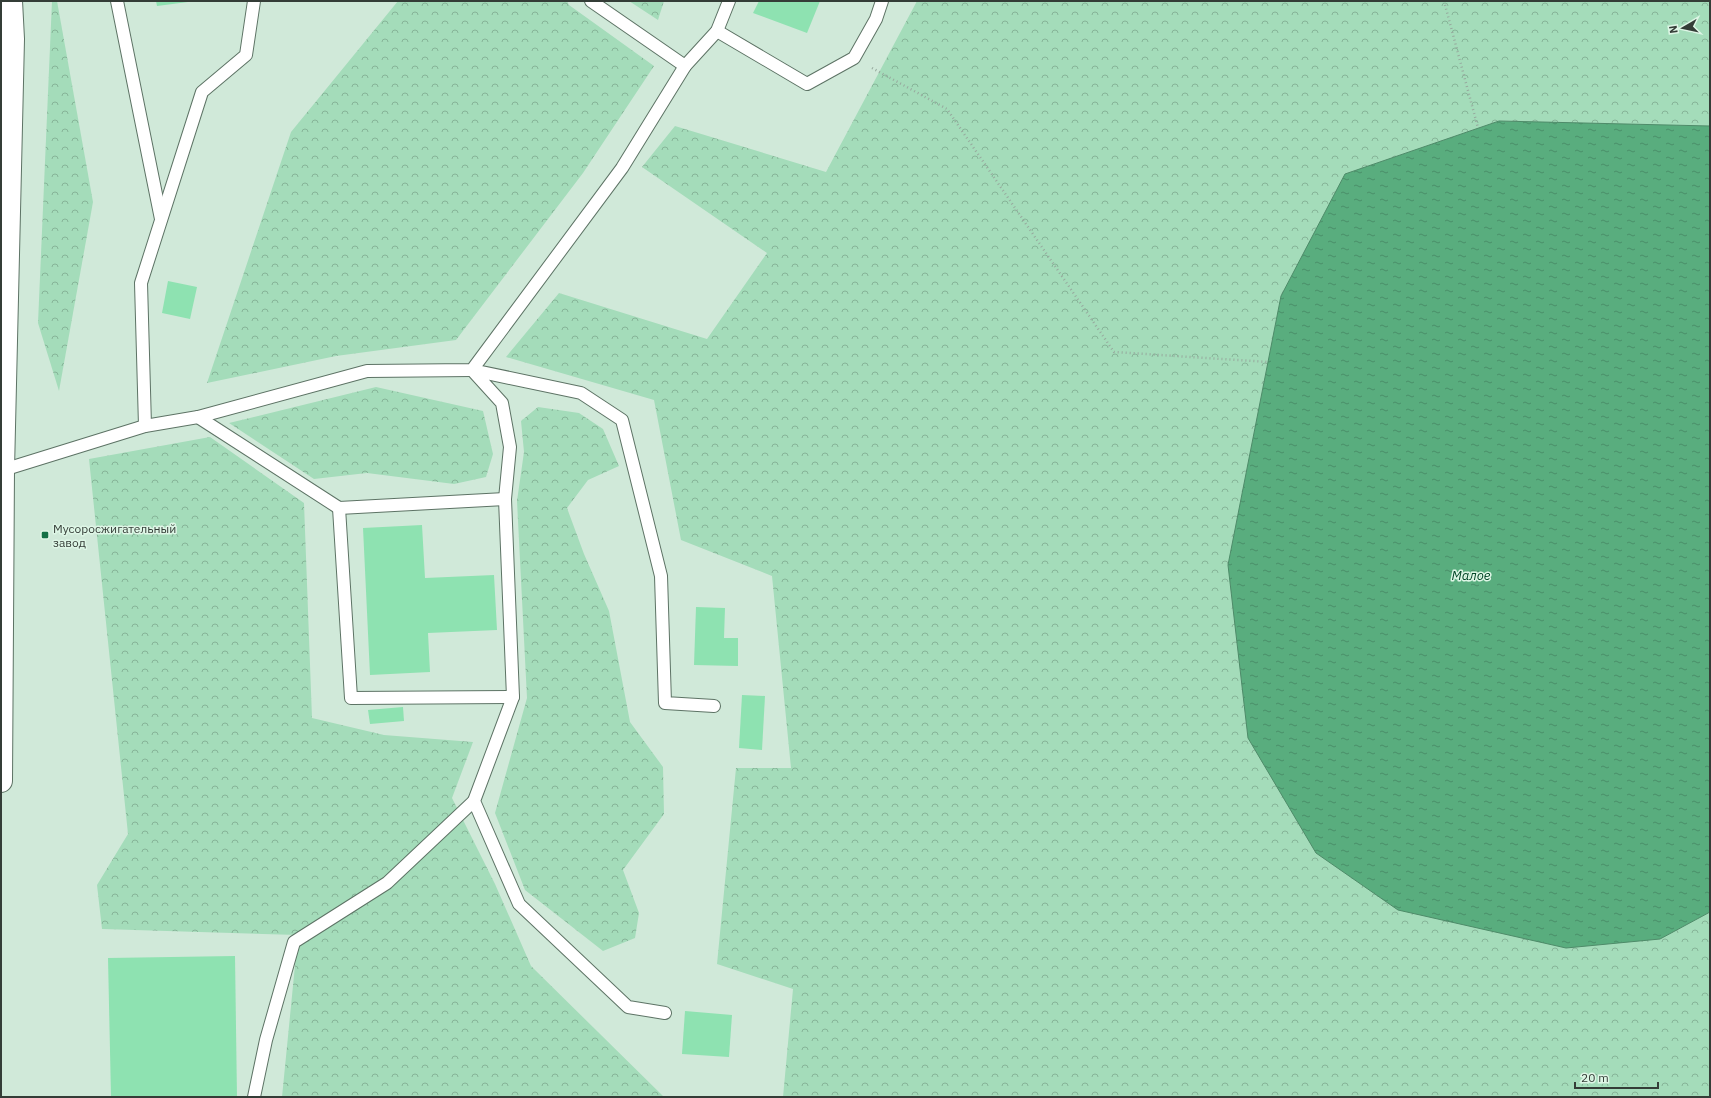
<svg xmlns="http://www.w3.org/2000/svg" width="1711" height="1098" font-family="'IBM Plex Sans',sans-serif">
<style>
.forest{fill:url(#forest-crowns)}
.water{fill:url(#water-ripples);stroke:#4e8b69}
.building{fill:#8ee2b1}
.lines{fill:none;stroke-linecap:round;stroke-linejoin:round}
.lane-casing{stroke:#5d7365;stroke-width:14}
.secondary-casing{stroke:#5d7365;stroke-width:24}
.path{stroke:#97aa9e;stroke-width:2.5;stroke-dasharray:1 3;stroke-linecap:butt}
.lane{stroke:#fff;stroke-width:12}
.secondary{stroke:#fff;stroke-width:22}
.poi-dot{fill:#167247;stroke:#def6e6;stroke-width:1.5}
.labels{text-anchor:middle;dominant-baseline:central;stroke-width:3;stroke-linejoin:round;paint-order:stroke}
.poi-label{font-size:12px;fill:#343d37;stroke:#def6e6;text-anchor:start}
.water-label{font-size:13px;font-style:italic;fill:#004426;stroke:#def6e6}
</style>
<defs>
<pattern id="forest-crowns" width="20" height="18" patternUnits="userSpaceOnUse"><rect width="20" height="18" fill="#a4dcba"/><path d="M2 6a3 3 0 1 1 6 0M12 15a3 3 0 1 1 6 0" fill="none" stroke="#86b498"/></pattern>
<pattern id="water-ripples" width="26" height="14" patternUnits="userSpaceOnUse"><rect width="26" height="14" fill="#59ad7e"/><path d="M2 4q2-2 4 0t4 0M15 11q2-2 4 0t4 0" fill="none" stroke="#4a8e68"/></pattern>
</defs>
<rect width="100%" height="100%" fill="#d0e9d9"/>
<g class="forest">
<polygon points="52,1 57,1 93,202 59,391 38,323"/>
<polygon points="398,1 567,1 569,5 654,66 583,173 456,340 336,356 207,383 291,132"/>
<polygon points="629,1 664,1 658,20"/>
<polygon points="917,1 1710,1 1710,126 1499,121 1345,174 1660,939 1710,912 1710,1097 783,1097 793,989 717,964 736,768 791,768 772,576 681,540 654,400 506,357 559,293 707,339 767,253 642,167 675,126 826,172"/>
<polygon points="376,387 483,411 493,454 486,477 454,484 367,473 314,479 229,423"/>
<polygon points="538,407 579,413 603,429 619,466 588,480 567,508 584,554 609,611 630,722 663,767 664,814 623,870 639,913 635,938 603,951 525,890 495,813 527,698 517,501 524,452 521,421"/>
<polygon points="210,437 304,503 312,718 384,735 473,742 452,798 495,884 531,966 664,1097 282,1097 298,935 102,929 97,885 128,834 89,459"/>
</g>
<polygon class="water" points="1499,121 1710,126 1710,912 1660,939 1566,948 1398,910 1316,853 1248,738 1228,565 1281,296 1345,174"/>
<g class="building">
<polygon points="156,1 188,1 188,2 157,6"/>
<polygon points="759,1 820,1 807,33 753,13"/>
<polygon points="168,281 197,287 190,319 162,313"/>
<polygon points="422,525 425,578 494,575 497,630 428,633 430,672 370,675 363,528"/>
<polygon points="696,607 725,608 724,638 738,638 738,666 694,665"/>
<polygon points="742,695 765,696 762,750 739,748"/>
<polygon points="403,707 404,721 370,724 368,710"/>
<polygon points="235,956 237,1097 111,1097 108,958"/>
<polygon points="685,1011 732,1015 729,1057 682,1054"/>
</g>
<g class="lines">
<g class="lane-casing">
<g id="lane">
<polyline points="117,1 161,219"/>
<polyline points="591,1 685,66"/>
<polyline points="717,31 807,84 854,58 876,19 882,1"/>
<polyline points="198,417 339,508 505,499"/>
<polyline points="145,426 141,283 202,92 246,55 254,1"/>
<polyline points="3,470 145,426 198,417 367,371 472,370 622,168 685,66 717,31 729,1"/>
<polyline points="339,508 351,698 513,697"/>
<polyline points="665,1013 628,1007 519,904 474,801 513,697 505,499 510,447 502,403 472,370 581,393 622,420 661,576 665,703 714,706"/>
<polyline points="254,1097 266,1040 294,942 387,883 474,801"/>
</g>
</g>
<g class="secondary-casing">
<polyline id="secondary" points="1,781 3,470 13,39 11,1"/>
</g>
<g class="path">
<polyline points="1444,1 1478,128"/>
<polyline points="872,68 947,109 1114,352 1268,362"/>
</g>
<use href="#lane" class="lane"/>
<use href="#secondary" class="secondary"/>
</g>
<rect class="poi-dot" x="41" y="531" width="8" height="8" rx="2"/>
<g class="labels">
<g class="poi-label">
<text x="53" y="528">Мусоросжигательный<tspan x="53" dy="14">завод</tspan></text>
</g>
<g class="water-label">
<text x="1471" y="575">Малое</text>
</g>
</g>
<rect width="1711" height="1098" fill="none" stroke="#343d37" stroke-width="4"/>
<g transform="translate(1683 28) rotate(261)" stroke="#def6e6" stroke-width="3" paint-order="stroke">
<path d="M0-3L7 15L0 10L-7 15Z" fill="#343d37"/>
<text y="-6" font-size="11" font-weight="bold" text-anchor="middle" fill="#343d37">N</text>
</g>
<path d="M1575 1082v6h83v-6" fill="none" stroke="#343d37" stroke-width="2"/>
<text x="1581" y="1082" font-size="12" fill="#343d37" stroke="#def6e6" stroke-width="3" paint-order="stroke">20 m</text>
</svg>
